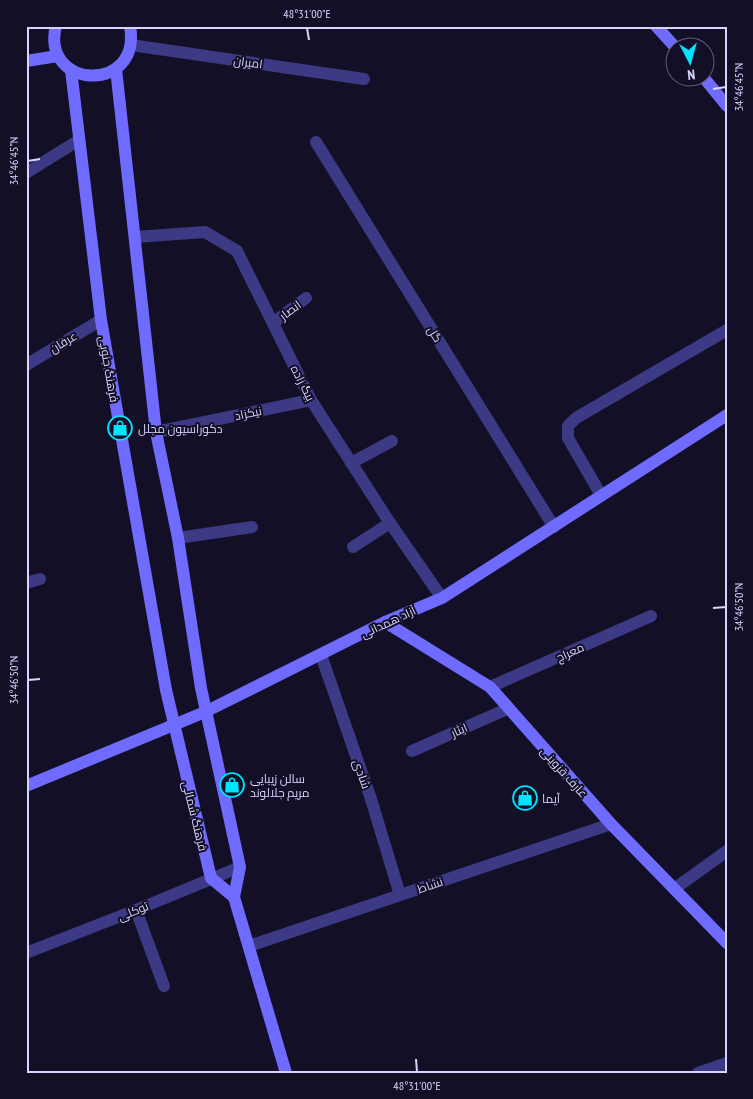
<svg xmlns="http://www.w3.org/2000/svg" width="753" height="1099" font-family="'PT Sans Narrow',Cairo,sans-serif">
<style>
.lines{fill:none;stroke-linecap:round;stroke-linejoin:round}
.lane{stroke:#3d3a85;stroke-width:12}
.street{stroke:#3d3a85;stroke-width:12}
.secondary{stroke:#6f6bff;stroke-width:12}
.ticks{fill:none;stroke:#d9d4ff;stroke-width:2}
.labels{text-anchor:middle;dominant-baseline:central;stroke-width:4;stroke-linejoin:round;paint-order:stroke}
.street-label{font-size:12px;fill:#d9d4ff;stroke:#130f26}
.poi-label{font-size:12px;fill:#d9d4ff;stroke:#130f26;text-anchor:start}
.neatline{fill:none;stroke:#d9d4ff;stroke-width:2}
.ticks-label{font-size:12px;text-anchor:middle;fill:#d9d4ff}
</style>
<rect width="100%" height="100%" fill="#130f26"/>
<g class="lines">
<polyline class="lane" points="674,889 727,851"/>
<g class="street">
<polyline points="131,45 364,79"/>
<polyline points="316,142 554,527"/>
<polyline points="26,173 79,140"/>
<polyline points="135,237 205,232 237,251 311,400 390,523 442,598"/>
<polyline points="273,323 306,298"/>
<polyline points="26,365 101,320"/>
<polyline points="156,432 311,400"/>
<polyline points="351,463 392,441"/>
<polyline points="601,495 568,438 568,426 576,418 727,330"/>
<polyline points="178,538 252,527"/>
<polyline points="353,547 390,523"/>
<polyline points="26,583 40,579"/>
<polyline points="321,655 371,799 400,895"/>
<polyline points="490,687 651,616"/>
<polyline points="412,751 507,709"/>
<polyline points="136,910 164,986"/>
<polyline points="249,946 611,824"/>
<polyline points="26,953 136,910 240,867"/>
<polyline points="698,1073 727,1063"/>
</g>
<g class="secondary">
<path d="M56,26C40,89 142,95 130,26"/>
<polyline points="656,26 676,48"/>
<polyline points="26,61 58,56"/>
<polyline points="116,69 156,432 178,538 201,688 240,867 234,897 286,1073"/>
<polyline points="71,70 101,320 166,690 211,878 234,897"/>
<polyline points="704,78 727,106"/>
<polyline points="385,622 490,687 611,824 727,943"/>
<polyline points="26,786 205,712 385,622 442,598 727,415"/>
</g>
</g>
<path class="ticks" d="M307,28L309,40M713,89L726,87M28,161L40,159M713,608L726,607M28,680L40,679M416,1059L417,1072"/>
<defs>
<g id="shop-ring" transform="scale(1.25)"><circle r="9.5" fill="#130f26" stroke="#00e5ff" stroke-width="1.5"/><path d="M-5-2.5h2.3a2.7 3.5 0 0 1 5.4 0H5L5.5 6h-11ZM-1.5-2.5h3a1.5 2.3 0 0 0-3 0Z" fill="#00e5ff"/></g>
</defs>
<g fill-rule="evenodd">
<use href="#shop-ring" x="120" y="428"/>
<use href="#shop-ring" x="232" y="785"/>
<use href="#shop-ring" x="525" y="798"/>
</g>
<g class="labels">
<g class="street-label">
<text transform="translate(248 62) rotate(8)">امیران</text>
<text transform="translate(290 310) rotate(-37)">انصار</text>
<text transform="translate(435 334) rotate(58)">گل</text>
<text transform="translate(63 342) rotate(-31)">عرفان</text>
<text transform="translate(109 369) rotate(80)">فرهنگ جنوبی</text>
<text transform="translate(303 383) rotate(63)">بیگ زاده</text>
<text transform="translate(248 413) rotate(-12)">نیکزاد</text>
<text transform="translate(388 622) rotate(-25)">آزاد همدانی</text>
<text transform="translate(570 652) rotate(-24)">معراج</text>
<text transform="translate(459 730) rotate(-24)">ایثار</text>
<text transform="translate(564 772) rotate(48)">عارف قزوینی</text>
<text transform="translate(362 774) rotate(71)">شادی</text>
<text transform="translate(195 816) rotate(76)">فرهنگ شمالی</text>
<text transform="translate(430 885) rotate(-19)">نشاط</text>
<text transform="translate(133 911) rotate(-22)">توکلی</text>
</g>
<g class="poi-label">
<text x="138" y="428">دکوراسیون مجلل</text>
<text x="250" y="778">سالن زیبایی<tspan x="250" dy="14">مریم جلالوند</tspan></text>
<text x="542" y="798">آيما</text>
</g>
</g>
<rect width="753" height="1099" fill="none" stroke="#130f26" stroke-width="55"/>
<g transform="translate(690 62) rotate(174)"><circle r="24" fill="#130f26" stroke="#625e7d"/>
<path d="M0-4L9 19L0 12L-9 19Z" fill="#00e5ff"/>
<text y="-8" font-size="14" font-weight="bold" text-anchor="middle" fill="#d9d4ff">N</text>
</g>
<rect x="28" y="28" width="698" height="1044" class="neatline"/>
<g class="ticks-label">
<text x="307" y="18">48°31'00"E</text>
<text transform="translate(739 87) rotate(-90)" y="4">34°46'45"N</text>
<text transform="translate(14 161) rotate(-90)" y="4">34°46'45"N</text>
<text transform="translate(739 607) rotate(-90)" y="4">34°46'50"N</text>
<text transform="translate(14 680) rotate(-90)" y="4">34°46'50"N</text>
<text x="417" y="1090">48°31'00"E</text>
</g>
</svg>
